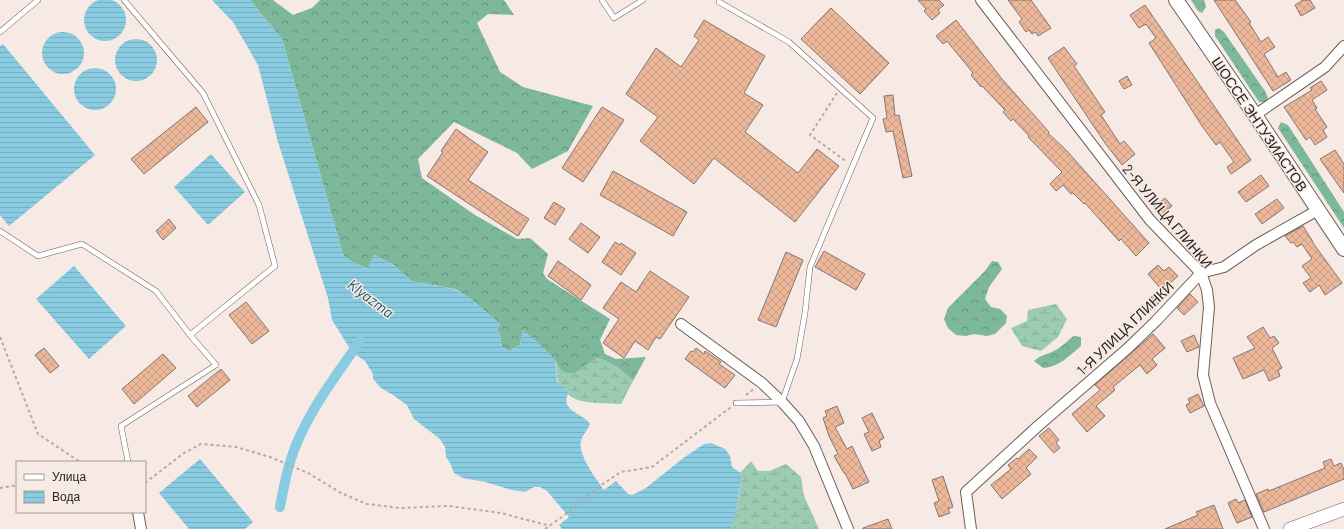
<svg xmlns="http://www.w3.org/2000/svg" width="1344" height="529" font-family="Barlow,sans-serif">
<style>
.forest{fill:url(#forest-crowns)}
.wetland{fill:url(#wetland-marsh)}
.water{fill:url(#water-rules)}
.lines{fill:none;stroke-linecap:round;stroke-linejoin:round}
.canal{stroke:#89cce2;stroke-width:10}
.building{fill:url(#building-cross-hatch);stroke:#827772}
.service-casing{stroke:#6b605a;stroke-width:6}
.minor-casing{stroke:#6b605a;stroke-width:12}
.tertiary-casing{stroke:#6b605a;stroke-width:14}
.secondary-casing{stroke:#6b605a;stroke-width:16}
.path{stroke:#b4aaa5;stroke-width:2;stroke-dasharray:3 3;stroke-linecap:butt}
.service{stroke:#fff;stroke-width:5}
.minor{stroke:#fff;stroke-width:10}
.tertiary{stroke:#fff;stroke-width:13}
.secondary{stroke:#fff;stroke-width:14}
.labels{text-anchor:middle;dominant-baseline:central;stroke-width:3;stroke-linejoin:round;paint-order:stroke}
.street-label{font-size:14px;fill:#282421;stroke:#f7eae4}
.water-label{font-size:15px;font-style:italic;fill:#1c5464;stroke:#f7eae4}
</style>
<defs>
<pattern id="forest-crowns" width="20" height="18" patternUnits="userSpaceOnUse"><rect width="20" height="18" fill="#7db89b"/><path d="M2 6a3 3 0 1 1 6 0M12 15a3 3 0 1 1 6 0" fill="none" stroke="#66957e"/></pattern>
<pattern id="wetland-marsh" width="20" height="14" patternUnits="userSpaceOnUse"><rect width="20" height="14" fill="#9bcbb3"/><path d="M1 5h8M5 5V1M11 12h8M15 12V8" fill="none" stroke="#86ae9a"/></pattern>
<pattern id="water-rules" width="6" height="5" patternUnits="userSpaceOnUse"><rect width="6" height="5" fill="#89cce2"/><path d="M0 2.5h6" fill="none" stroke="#76afc2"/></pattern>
<pattern id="building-cross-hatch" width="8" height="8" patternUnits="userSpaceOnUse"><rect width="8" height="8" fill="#edb79a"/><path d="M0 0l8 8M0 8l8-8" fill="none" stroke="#cb9d84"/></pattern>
</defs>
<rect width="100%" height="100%" fill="#f7eae4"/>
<g class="forest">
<path d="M250,0H273L293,15L312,8L320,0H504L514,15L488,14L477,23L500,72L523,87L593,106L568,151L532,169L517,153L454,122L418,159L422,178L475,215L517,239L530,238L548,254L543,273L547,279L610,319L600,340L605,354L616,359L646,357L633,381C623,371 611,361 597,358L575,373H565L560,369L555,360L523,330L520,345L509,351L502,347L500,335L497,330L500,324L471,299L455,289L411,281L394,265L374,255L368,269L354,263L343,255L282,39Z"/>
<polygon points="1191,0 1204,0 1206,7 1202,13 1198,11"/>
<polygon points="1219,28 1224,32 1265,91 1268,98 1265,102 1259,102 1215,36 1215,30"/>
<polygon points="1281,122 1288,125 1344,212 1344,228 1278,128"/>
<polygon points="992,261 998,262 1002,269 989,287 985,299 991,307 1000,309 1007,316 1006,323 995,334 987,336 974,334 966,336 956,335 948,328 944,319 948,308 985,271"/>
<path d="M1074,336L1081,337V346C1069,356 1059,367 1043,368L1034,361C1041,354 1051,354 1059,348C1065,344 1069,339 1074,336Z"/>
</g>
<g class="wetland">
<polygon points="1056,304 1067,319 1058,337 1041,351 1022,346 1011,328 1027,321 1028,310"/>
<path d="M597,358C611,360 623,371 633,381L621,404C607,403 577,405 568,394C564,389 563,387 558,383L555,361C568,385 580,368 597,358Z"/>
<path d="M751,461L758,471H769L786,464L801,477L804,496L819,529H731C737,511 739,493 742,474L740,473Z"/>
</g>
<g class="water">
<circle cx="105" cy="20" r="21"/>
<path d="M212,0H250L282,39L343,255L354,263L367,269L374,255L394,265L411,281L454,289L471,299L500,324L497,330L500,335L502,347L509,351L520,345L523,330L538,342L555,360L557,382L567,390L568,394C560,411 583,413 590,424C588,429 582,436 581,441C577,454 597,480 604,490L616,481L628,494L632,495L646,488L682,459L704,444L711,443L725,449L730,456L732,467L742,474L735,517L731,529H562L559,525L569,517L547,491L540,487H534L525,492L512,490L485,482L463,478L454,473L450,463L446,457L445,447L440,439L414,419L407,405L393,395L381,388L373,379V374L365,361L352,352L332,320L328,298L278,142L258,65L233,22Z"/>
<circle cx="63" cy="53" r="21"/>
<circle cx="136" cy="60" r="21"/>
<polygon points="3,44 95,155 9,226 0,215 0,46"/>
<circle cx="95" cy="89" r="21"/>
<polygon points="211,154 245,192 208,225 174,187"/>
<polygon points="74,266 126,326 89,359 36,299"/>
<polygon points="200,459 253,522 245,529 189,529 159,493"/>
</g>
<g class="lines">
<path class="canal" d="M280,507C283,491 286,474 291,459C304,417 335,377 360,341"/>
</g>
<g class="building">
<polygon points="918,0 939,0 944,5 938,10 940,13 932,20 924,11 926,9"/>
<polygon points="1008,0 1031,0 1051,28 1038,36 1036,32 1032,34 1029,30 1026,32 1019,22 1022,19"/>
<polygon points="1214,0 1235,0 1251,22 1249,23 1261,42 1268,37 1275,47 1264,54 1278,77 1286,72 1291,80 1273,91"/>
<polygon points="1303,0 1310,0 1315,8 1301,16 1295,5"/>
<polygon points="1145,5 1251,160 1231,174 1227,167 1234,162 1220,142 1216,145 1202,126 1149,43 1156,38 1146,24 1139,28 1130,15"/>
<polygon points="831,8 889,63 860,94 801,39"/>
<polygon points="704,20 765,56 744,93 763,105 745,132 798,173 817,149 839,166 795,222 714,158 694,184 640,141 658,117 626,94 656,48 681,67 699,40 694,36"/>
<polygon points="956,20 1002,79 1049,132 1048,133 1066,150 1149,243 1136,256 1121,239 1119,241 1085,203 1084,204 1073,193 1071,194 1063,185 1056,191 1050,184 1062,172 1028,137 1029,136 1013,119 1011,121 1003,112 1005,110 982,86 981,87 971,75 973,73 947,41 943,44 936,36"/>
<polygon points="1064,47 1077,64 1074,66 1105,112 1101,115 1120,144 1124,141 1135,154 1122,165 1105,143 1048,58"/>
<polygon points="1127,76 1132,85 1124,89 1119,81"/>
<polygon points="1321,81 1327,90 1312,100 1317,108 1315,109 1327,127 1323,130 1327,137 1315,145 1310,137 1306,140 1284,107 1312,90 1310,88"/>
<polygon points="893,95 895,116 899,115 912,176 903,178 893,131 886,132 883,119 887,118 884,96"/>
<polygon points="196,107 208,122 144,174 131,159"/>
<polygon points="602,107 624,120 583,182 562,168"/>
<polygon points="456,129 488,152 468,180 529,219 518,236 427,176 443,152 441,151"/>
<polygon points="1335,150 1344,164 1344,193 1320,159"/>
<polygon points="613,171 687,212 673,236 600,195"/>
<polygon points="1261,175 1269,186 1246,202 1238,192"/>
<polygon points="1165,198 1172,206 1161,215 1154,207"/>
<polygon points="1277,199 1284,208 1262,224 1255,214"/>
<polygon points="554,202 565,209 555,225 544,218"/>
<polygon points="169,219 176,228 163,240 156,231"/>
<polygon points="581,223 600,237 588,253 569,239"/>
<polygon points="1303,226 1313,242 1313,243 1342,283 1325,295 1319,285 1310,292 1303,283 1311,278 1302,266 1312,259 1302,244 1297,247 1293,242 1291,243 1285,236"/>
<polygon points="615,242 620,245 621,243 636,253 621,275 602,262"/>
<polygon points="824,251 865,274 856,290 815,267"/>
<polygon points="786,252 803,260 776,327 758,320"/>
<polygon points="558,261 591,285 581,300 548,276"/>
<polygon points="1158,265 1164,271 1169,267 1178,276 1162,290 1148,274"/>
<polygon points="650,271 689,297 660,339 656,337 648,350 635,341 624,358 603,343 619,319 603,308 621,282 636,292"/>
<polygon points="1159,291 1165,298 1151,310 1145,302"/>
<polygon points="1190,294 1198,302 1184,315 1177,308"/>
<polygon points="246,302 269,331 252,344 229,315"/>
<polygon points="1263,327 1270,338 1274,336 1279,343 1272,348 1282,368 1278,370 1280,376 1269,381 1264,370 1243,379 1233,358 1255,348 1247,337"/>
<polygon points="1153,334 1165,348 1152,359 1157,365 1147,374 1140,365 1113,387 1115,390 1096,406 1105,416 1087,432 1072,414 1100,390 1095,385"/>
<polygon points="1194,335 1199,347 1187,352 1181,341"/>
<polygon points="44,348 59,366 50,373 35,355"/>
<polygon points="696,348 704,354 705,351 721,362 719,364 735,375 725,388 685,359 691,351 693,352"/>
<polygon points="163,354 176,368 134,404 122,389"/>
<polygon points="221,369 230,380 197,407 188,396"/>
<polygon points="1198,394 1204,406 1190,413 1186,405 1190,403 1188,399"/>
<polygon points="837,406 844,423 835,427 847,449 852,446 869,482 853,489 845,473 844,473 834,456 838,454 829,436 823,418 827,416 825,411"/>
<polygon points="872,413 884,438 879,441 881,447 872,451 864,434 869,432 862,418"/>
<polygon points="1049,428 1059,440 1056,443 1060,448 1054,453 1039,436"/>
<polygon points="1029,449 1037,457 1026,468 1031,474 1002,499 991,485 1011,469 1008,465 1017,458 1018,459"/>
<polygon points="1331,459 1334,466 1341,463 1344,470 1344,479 1264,512 1256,494 1268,489 1269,491 1325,468 1323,462"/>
<polygon points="943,476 953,507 948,509 950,513 939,517 934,503 939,501 932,480"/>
<polygon points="1236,499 1238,503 1245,500 1252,517 1237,523 1228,503"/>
<polygon points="1214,505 1223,529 1165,529 1198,515 1196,512"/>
<polygon points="888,519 892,529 863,529 863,528"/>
</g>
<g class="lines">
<g class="service-casing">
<g id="service">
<polyline points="124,0 203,93 259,205 275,266 190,335 216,365 121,426 128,462"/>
<polyline points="602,0 614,18 643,0"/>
<polyline points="719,2 789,42 873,118 810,267 805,313 797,359 782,402 736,403"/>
<polyline points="0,32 38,0"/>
<polyline points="0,231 38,256 82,244 156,291 190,335"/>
</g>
</g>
<g class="minor-casing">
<g id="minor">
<polyline points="981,0 1150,220 1201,273 1207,290 1209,307 1203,375 1210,403 1264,529"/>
<polyline points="1255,115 1325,67 1344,46"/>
<polyline points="681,324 762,383 782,402 799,421 814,446 848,529"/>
<polyline points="138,512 141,529"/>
<polyline points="971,529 966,492 1038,426 1127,349 1156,321 1201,273 1224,267 1256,245 1318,210"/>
</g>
</g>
<g class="tertiary-casing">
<polyline id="tertiary" points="1290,529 1344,509"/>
</g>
<g class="secondary-casing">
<polyline id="secondary" points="1176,0 1255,115 1344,249"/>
</g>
<g class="path">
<polyline points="837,93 810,135 847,162"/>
<polyline points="0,337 38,434 80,462"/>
<polyline points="746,395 755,388"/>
<polyline points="145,483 184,453 201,444 215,445 236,447 270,457 308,473 341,493 367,504 399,508 449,506 501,513 550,526"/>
<polyline points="0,488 17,485"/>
<polyline points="545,529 566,514 601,485 621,472 652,467 731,407"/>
</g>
<use href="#service" class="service"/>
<use href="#minor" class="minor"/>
<use href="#tertiary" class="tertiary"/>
<use href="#secondary" class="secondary"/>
</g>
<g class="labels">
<g class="street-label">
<text transform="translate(1260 124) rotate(56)">ШОССЕ ЭНТУЗИАСТОВ</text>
<text transform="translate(1168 216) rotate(50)">2-Я УЛИЦА ГЛИНКИ</text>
<text transform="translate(1125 328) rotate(-44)">1-Я УЛИЦА ГЛИНКИ</text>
</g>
<g class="water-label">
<text transform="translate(371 298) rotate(37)">Klyazma</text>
</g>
</g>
<rect x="16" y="461" width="130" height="52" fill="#f7eae4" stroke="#a49b96"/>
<rect x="24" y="474" width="20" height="6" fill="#ffffff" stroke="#a49b96"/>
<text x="52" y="481" font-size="12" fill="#282421">Улица</text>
<rect x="24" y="491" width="20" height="12" fill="url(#water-rules)" stroke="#a49b96"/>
<text x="52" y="501" font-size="12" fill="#282421">Вода</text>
</svg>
